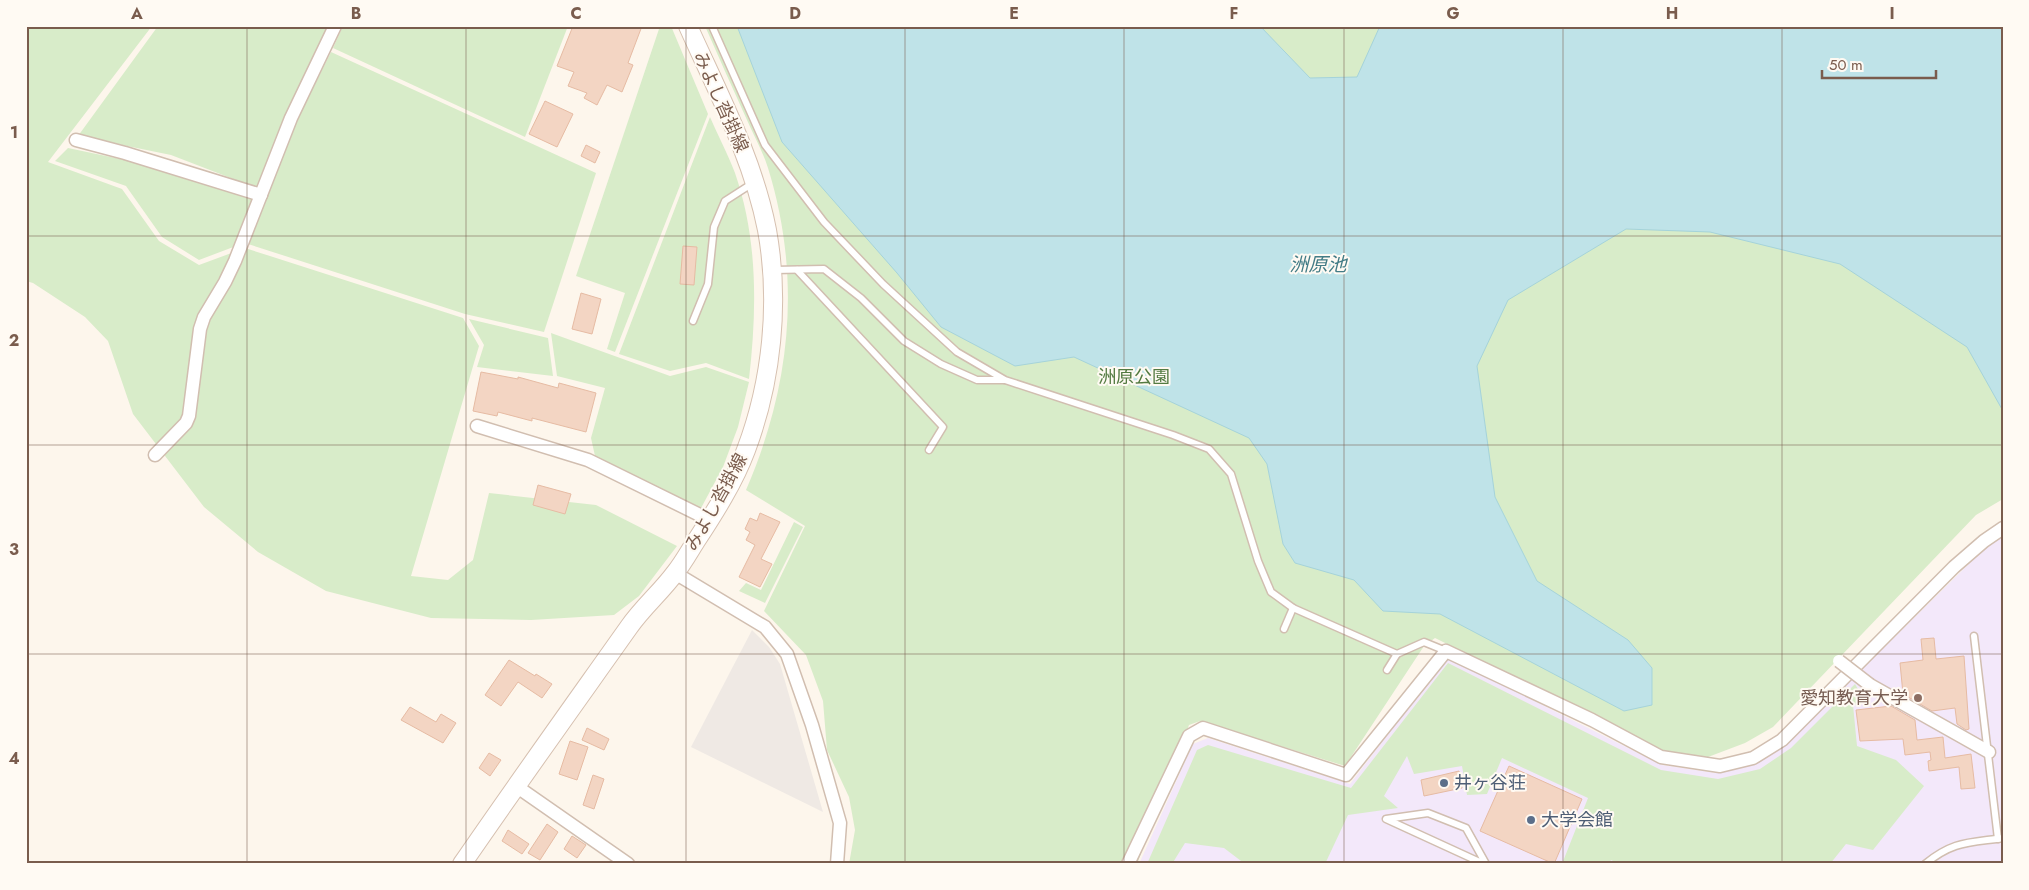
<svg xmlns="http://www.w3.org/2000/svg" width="2029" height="890" font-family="Jost,'Noto Sans JP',sans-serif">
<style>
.industrial{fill:#efe9e4}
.education{fill:#f3e8fa}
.green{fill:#d8ecc9}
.water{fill:#bfe3e8;stroke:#a5d3da}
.building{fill:#f3d5c3;stroke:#e6bba3}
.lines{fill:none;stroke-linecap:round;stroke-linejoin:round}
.lane-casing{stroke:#d1beb0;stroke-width:9}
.street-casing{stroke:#d1beb0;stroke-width:15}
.secondary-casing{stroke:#d6c0b0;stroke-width:20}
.lane{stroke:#fff;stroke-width:6}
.street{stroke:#fff;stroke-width:12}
.secondary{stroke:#fff;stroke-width:18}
.street-bridge-casing{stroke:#d1beb0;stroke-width:15;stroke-linecap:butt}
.street-bridge{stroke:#fff;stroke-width:12}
.grid{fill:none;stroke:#7a5c4d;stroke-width:1;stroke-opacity:0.55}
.education-dot{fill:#8d6e63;stroke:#fffaf3;stroke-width:2}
.service-dot{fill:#5c6f8a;stroke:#fffaf3;stroke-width:2}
.labels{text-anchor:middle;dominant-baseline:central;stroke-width:4;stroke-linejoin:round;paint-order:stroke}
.street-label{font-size:18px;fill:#7a5c4d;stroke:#fffaf3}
.park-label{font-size:18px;fill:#537a41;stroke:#fffaf3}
.education-label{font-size:18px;fill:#785e54;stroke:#fffaf3;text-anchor:end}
.service-label{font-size:18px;fill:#4e5e75;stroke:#fffaf3;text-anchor:start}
.water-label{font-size:19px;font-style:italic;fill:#437c86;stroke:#fffaf3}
.neatline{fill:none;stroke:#7a5c4d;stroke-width:2}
.grid-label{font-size:16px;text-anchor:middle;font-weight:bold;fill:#7a5c4d}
</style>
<rect width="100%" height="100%" fill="#fdf6ec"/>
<polygon class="industrial" points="752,630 769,647 780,664 823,812 691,747"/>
<polygon class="education" points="2003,535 2003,864 1139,864 1193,744 1208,738 1350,784 1447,657 1662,765 1716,773 1756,764 1786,744 1987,546"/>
<g class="green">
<polygon points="26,26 152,26 48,162 122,189 159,241 199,265 245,248 463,318 479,346 411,576 448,580 473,560 489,493 596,505 677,546 639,596 614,615 531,620 431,618 326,591 258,552 204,507 133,414 108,341 85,317 33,283 26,281"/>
<polygon points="158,26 330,26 259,189 171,155 78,136"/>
<polygon points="343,26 568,26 525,137 333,48"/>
<polygon points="660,26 671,26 708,114 615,352 607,349 625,293 576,276"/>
<path d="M705,26H2003V499L1976,515L1773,727L1745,743L1708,757L1660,750L1435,638L1424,646L1345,766L1200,721L1189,725L1137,864H849L855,830L849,797L827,750L823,701L806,655L764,611L805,526L746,490C791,386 802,278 768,168C763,152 754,136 747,120C733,89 719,58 705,26Z"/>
<polygon points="331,52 596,173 544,332 465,314 248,244 295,124"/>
<path d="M710,117C718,136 728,154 735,173C758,239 757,310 749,379L706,363L670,371L619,354Z"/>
<polygon points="68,148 144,164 253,199 236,246 199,260 162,237 126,186 55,161"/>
<polygon points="469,319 548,338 553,376 477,367 484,345"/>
<polygon points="551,333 670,376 706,367 749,382 738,427 723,467 700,510 595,456 591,438 605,388 557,376"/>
<polygon points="794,522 803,527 765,603 739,591 746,583 761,590"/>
<polygon points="1448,663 1661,770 1718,779 1760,769 1791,748 1855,684 1866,703 1853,705 1857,746 1896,760 1924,786 1873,850 1846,844 1830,864 1619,864 1611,860 1609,864 1562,864 1588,798 1502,758 1487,794 1467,795 1462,766 1414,774 1407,756 1384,796 1398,808 1348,815 1325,864 1245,864 1224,848 1185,843 1172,864 1147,864 1197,750 1208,745 1351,788"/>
</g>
<polygon class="water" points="737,26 1260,26 1310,78 1357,77 1380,26 2003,26 2003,411 1967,347 1840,264 1710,232 1626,229 1508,300 1477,366 1495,497 1537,581 1628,640 1652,668 1652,705 1624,711 1440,614 1383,611 1354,580 1295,563 1283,544 1267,464 1249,438 1074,357 1015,366 941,327 897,273 782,142"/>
<g class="building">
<polygon points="573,26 642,26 628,63 633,65 622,92 607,85 597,105 584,98 587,93 568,86 574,72 557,66"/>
<polygon points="545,101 573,114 557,147 529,134"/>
<polygon points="586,145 600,152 595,163 581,156"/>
<polygon points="683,246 697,247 694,285 680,284"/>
<polygon points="581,293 601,299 592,334 572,329"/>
<polygon points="481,372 518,379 518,377 558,388 559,383 596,393 586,432 532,418 532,421 498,412 497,416 473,411"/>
<polygon points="538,485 571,494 565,514 533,505"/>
<polygon points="760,513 780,522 761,559 772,564 760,587 739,577 755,545 746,540 750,532 745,529 750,518 757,521"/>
<polygon points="1934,638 1936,659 1964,656 1969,729 1966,730 1957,724 1955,708 1932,711 1903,694 1900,663 1923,660 1921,639"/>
<polygon points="509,660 535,676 536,674 552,684 542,698 518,682 501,706 485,695"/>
<polygon points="1891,706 1915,720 1917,740 1943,737 1945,758 1971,754 1975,788 1961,789 1959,767 1929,771 1928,761 1931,760 1930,752 1905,755 1903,739 1860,741 1856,710"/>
<polygon points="410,707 436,722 441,714 456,723 443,743 401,720"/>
<polygon points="587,728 609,739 604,750 582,740"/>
<polygon points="570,741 588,747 577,780 559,774"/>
<polygon points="489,753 501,760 490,776 479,768"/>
<polygon points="1509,766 1582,799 1554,864 1480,831"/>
<polygon points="1459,771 1462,788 1424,796 1421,780"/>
<polygon points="593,775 604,779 594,809 583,805"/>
<polygon points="547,824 558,832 540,860 528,853"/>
<polygon points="508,830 529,844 522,854 502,841"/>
<polygon points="572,836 586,845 577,858 564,849"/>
</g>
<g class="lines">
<g class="lane-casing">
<g id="lane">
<polyline points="712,26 765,145 824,222 883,284 957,352 1005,380 1173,435 1209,449 1231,474 1258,561 1271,592 1293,608 1397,654 1424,642 1446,651"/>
<polyline points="774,270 824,269 861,298 904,341 941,364 977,380 1004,380"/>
<polyline points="797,270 943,427 929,450"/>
<polyline points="693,321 708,284 714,227 725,201 753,183"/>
<polyline points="1284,629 1293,608"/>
<polyline points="1974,636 1998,839"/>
<polyline points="1387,670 1397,654"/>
<polyline points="1484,864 1386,819 1428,813 1466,828 1486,864"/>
<path d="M1925,864C1953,841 1968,843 2003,838"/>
</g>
</g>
<g class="street-casing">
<g id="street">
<polyline points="76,140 125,153 261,195"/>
<polyline points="477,426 588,460 710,520"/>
<polyline points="155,455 186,423 189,416 200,329 204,317 225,282 235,261 291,118 335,26"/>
<polyline points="675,573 765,627 787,654 812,725 840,823 837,864"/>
<polyline points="1870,685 1989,752"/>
<polyline points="516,786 628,864"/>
<polyline points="1128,864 1189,736 1203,728 1346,775 1446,651 1592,720 1661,757 1720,766 1753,758 1782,740 1954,567 1984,541 2003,528"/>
</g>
</g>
<g class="secondary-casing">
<path id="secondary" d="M462,864C517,784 573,706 629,627C643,607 661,592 675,573C683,563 689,552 696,541C715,512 734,482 746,450C772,381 780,302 767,230C753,158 718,93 688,26"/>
</g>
<use href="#lane" class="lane"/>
<use href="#street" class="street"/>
<use href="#secondary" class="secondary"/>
<g class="street-bridge-casing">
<polyline id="street-bridge" points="1839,661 1870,685"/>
</g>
<use href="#street-bridge" class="street-bridge"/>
</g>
<path class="grid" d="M247,26V864M466,26V864M686,26V864M905,26V864M1124,26V864M1344,26V864M1563,26V864M1782,26V864M26,236H2003M26,445H2003M26,654H2003"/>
<circle class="education-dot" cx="1918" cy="698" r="5"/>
<g class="service-dot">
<circle cx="1444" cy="783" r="5"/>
<circle cx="1531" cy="820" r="5"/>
</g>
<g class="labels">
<g class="street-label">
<text transform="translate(721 102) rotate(66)">みよし沓掛線</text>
<text transform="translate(716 502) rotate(-61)">みよし沓掛線</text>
</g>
<g class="park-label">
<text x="1134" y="377">洲原公園</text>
</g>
<g class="education-label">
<text x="1908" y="698">愛知教育大学</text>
</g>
<g class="service-label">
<text x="1454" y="783">井ヶ谷荘</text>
<text x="1541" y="820">大学会館</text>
</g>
<g class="water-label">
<text x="1318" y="264">洲原池</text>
</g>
</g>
<rect width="2029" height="890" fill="none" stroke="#fffaf3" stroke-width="55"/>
<path d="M1822 70v8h114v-8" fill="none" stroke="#7a5c4d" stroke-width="2.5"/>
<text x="1829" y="70" font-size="15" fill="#7a5c4d" stroke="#fffaf3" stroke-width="4" paint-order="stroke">50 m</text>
<rect x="28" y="28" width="1974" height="834" class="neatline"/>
<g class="grid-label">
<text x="137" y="19">A</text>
<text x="356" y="19">B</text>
<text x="576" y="19">C</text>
<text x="795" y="19">D</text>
<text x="1014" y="19">E</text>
<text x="1234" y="19">F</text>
<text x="1453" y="19">G</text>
<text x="1672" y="19">H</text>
<text x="1892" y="19">I</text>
<text x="14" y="138">1</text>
<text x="14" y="346">2</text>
<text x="14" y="555">3</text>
<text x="14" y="764">4</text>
</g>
</svg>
